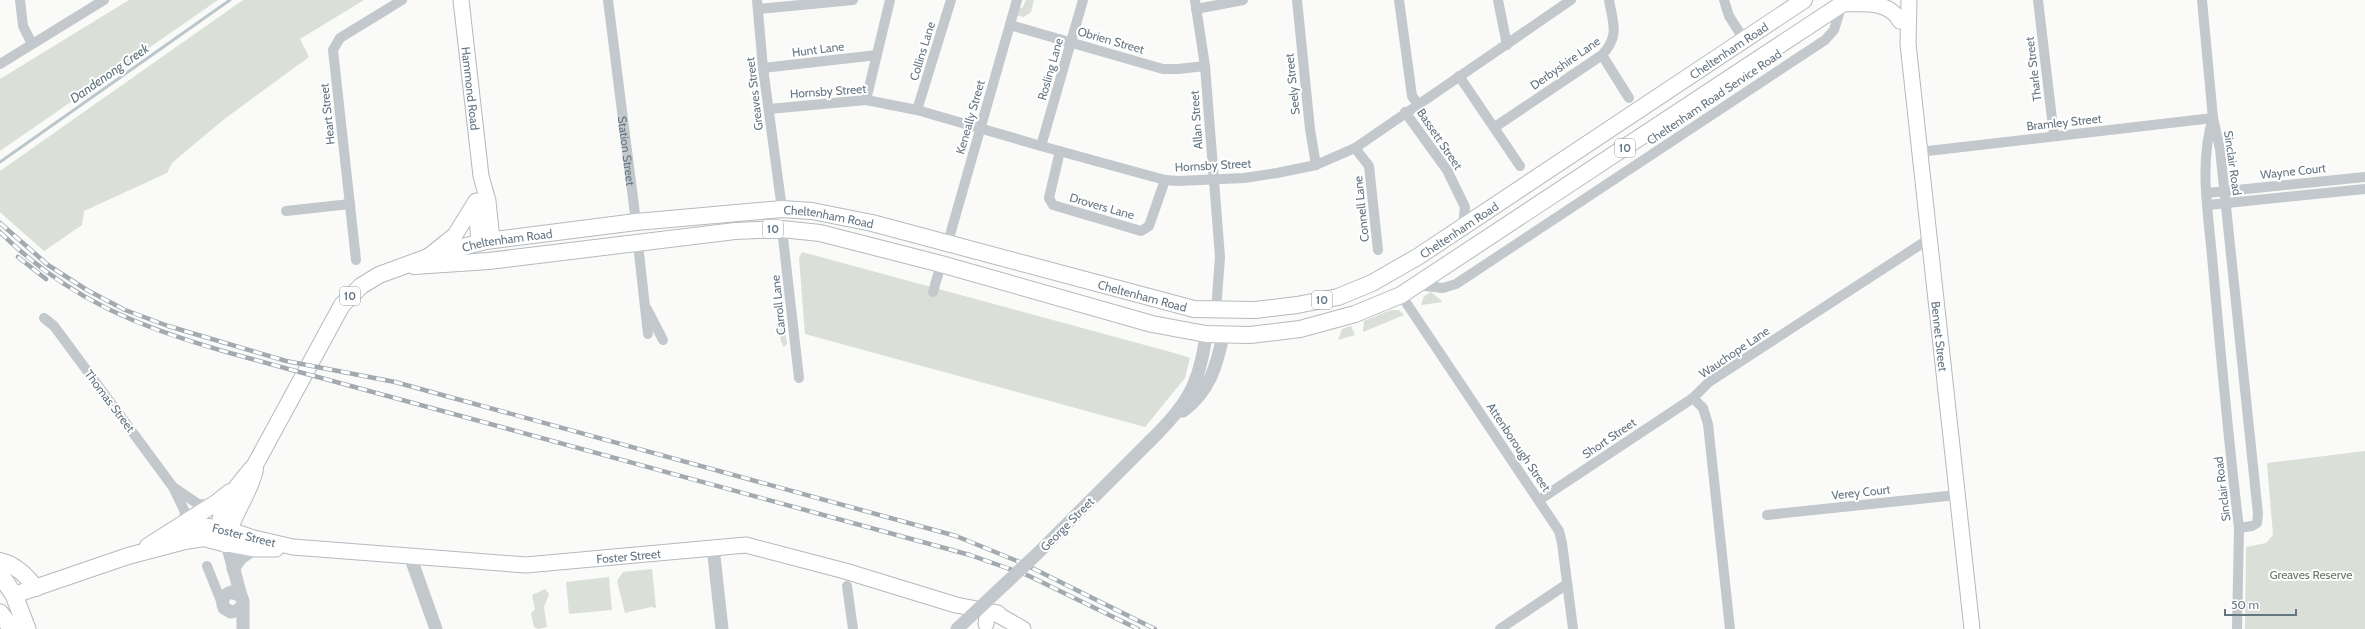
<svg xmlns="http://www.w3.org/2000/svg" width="2365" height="629" font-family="Cabin,sans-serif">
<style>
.green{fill:#dadfd7}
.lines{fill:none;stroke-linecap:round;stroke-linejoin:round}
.stream{stroke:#bbc7cb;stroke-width:3}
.secondary-casing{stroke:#b3babf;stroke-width:17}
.primary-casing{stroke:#b5babe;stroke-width:18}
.trunk-casing{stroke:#b4b9bd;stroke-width:19}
.minor{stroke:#c3c8cc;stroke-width:10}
.tertiary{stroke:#c3c8cc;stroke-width:13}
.secondary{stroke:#fff;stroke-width:15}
.primary{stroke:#fff;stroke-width:16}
.trunk{stroke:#fff;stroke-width:17}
.rail-casing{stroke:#a2aab0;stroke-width:4.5}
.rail{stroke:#fff;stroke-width:3;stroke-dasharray:9;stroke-linecap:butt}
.tertiary-bridge{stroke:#c3c8cc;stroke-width:13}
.labels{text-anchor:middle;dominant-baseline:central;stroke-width:4;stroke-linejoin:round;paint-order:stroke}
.shield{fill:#fff;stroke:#939fa8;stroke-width:1}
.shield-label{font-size:11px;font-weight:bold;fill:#657683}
.street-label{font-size:12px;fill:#657683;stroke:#fff}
.park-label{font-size:12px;fill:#687a64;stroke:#fff}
.water-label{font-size:13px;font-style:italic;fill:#60757c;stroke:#fff}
</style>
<rect width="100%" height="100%" fill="#fafaf8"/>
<g class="green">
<polygon points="129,0 218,0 0,151 0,79"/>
<polygon points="243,0 364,0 300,39 309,57 223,120 172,163 167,173 84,211 82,225 44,251 2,214 0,212 0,171"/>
<polygon points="1026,0 1034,0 1031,12 1024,17 1018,16 1019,9 1023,7"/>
<polygon points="802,252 1178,354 1190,358 1185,378 1145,427 805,334 799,258"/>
<polygon points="1431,292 1443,302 1421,305 1424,296"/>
<polygon points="1391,310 1399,310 1404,315 1363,332 1364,321"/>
<path d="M780,311L783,314L787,344L784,347C779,341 776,318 780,311Z"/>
<polygon points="1351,326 1355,335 1338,340 1342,329"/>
<polygon points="2365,451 2365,629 2245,629 2246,547 2266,543 2273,535 2267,463"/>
<polygon points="652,569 656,608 651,607 625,613 617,581 623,572"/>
<polygon points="609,577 612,610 569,614 566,582"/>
<polygon points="545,589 549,594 544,607 547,627 538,629 534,627 531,613 535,609 532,595"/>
</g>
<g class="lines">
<polyline class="stream" points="0,162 230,0"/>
<g class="secondary-casing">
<g id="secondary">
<path id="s2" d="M461,0L481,176L488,201L492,240"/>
<path id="s3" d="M1909,0L1908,44L1972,629"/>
<path d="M1842,4C1862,4 1889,0 1900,21"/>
<polyline points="476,203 479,243"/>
<polyline points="430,255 455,235 476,201"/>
<path id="s4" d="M230,530L254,538L293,547L526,565L746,545L845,571L956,605L998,613"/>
<polyline points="227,544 254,549 276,549"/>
<polyline points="986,624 987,617 995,613 1023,629"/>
</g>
</g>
<g class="primary-casing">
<g id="primary">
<polyline points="414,266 489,261 735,231 782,229 820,233 941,264 1152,324 1206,334 1250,335 1300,329 1355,314 1401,295 1848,0"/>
<polyline points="179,533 201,526 230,530"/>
<path id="s5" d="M225,544C223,537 219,530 220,523C221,504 243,479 255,465L342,305L361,286L379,275L439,253L486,241L636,222L782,209L812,211L872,223L1194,309L1255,310L1297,305L1338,297L1372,283L1419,256L1804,0"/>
<polyline points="148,546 216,503 230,492"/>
<path d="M0,561C15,564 27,576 36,588"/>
<path d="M14,595L128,556L185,541L203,538L227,544C229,517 250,495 255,469"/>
</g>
</g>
<g class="trunk-casing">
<g id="trunk">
<polyline points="0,574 14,595 27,629"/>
<polyline points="0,613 12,629"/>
</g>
</g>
<g class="minor">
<polyline points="20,0 23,26 32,44"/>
<path id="s1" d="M608,0L636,222"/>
<polyline points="757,0 763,68 782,209"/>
<polyline points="1195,0 1205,66 1220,257 1216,310"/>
<polyline points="1297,0 1310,129 1316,165"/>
<polyline points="1399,0 1412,96 1417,103"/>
<polyline points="1498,0 1507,45"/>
<polyline points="1724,0 1729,16 1745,41"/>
<polyline points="2038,0 2054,136"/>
<path d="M2202,0L2213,118L2220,149L2258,514L2257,523L2252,526L2239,528C2228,438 2220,347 2212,256C2208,211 2199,163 2213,118"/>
<polyline points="758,9 853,0"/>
<polyline points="1196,9 1243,0"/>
<polyline points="1010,25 1163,69 1178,69 1205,66"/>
<polyline points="1602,55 1629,98"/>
<polyline points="0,64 104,0"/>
<polyline points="763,68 877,55"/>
<polyline points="1459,76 1520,166"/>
<polyline points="866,100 890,0"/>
<polyline points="769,109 866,100 917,110 1041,146 1165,180 1178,181 1244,178 1277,173 1316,165 1355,148 1571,0"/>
<polyline points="917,110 951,0"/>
<polyline points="1405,112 1447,170 1465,207 1463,226"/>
<path d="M1495,127L1602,55C1620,36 1613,23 1609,0"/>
<polyline points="1041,146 1083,0"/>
<polyline points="1355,148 1369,166 1378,250"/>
<polyline points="1060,151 1049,198 1053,205 1141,231 1149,226 1165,180"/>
<polyline points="1919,152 2213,118"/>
<polyline points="2207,193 2365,177"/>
<polyline points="2208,205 2365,189"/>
<polyline points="286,211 350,204"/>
<polyline points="782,229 799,378"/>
<polyline points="948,242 1017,0"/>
<polyline points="638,244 648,334"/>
<polyline points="356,260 333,50 340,38 402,0"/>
<polyline points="1417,285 1443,288 1456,284 1825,40 1834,30 1842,4"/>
<polyline points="933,292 941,264"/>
<polyline points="1401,295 1559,531 1562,543 1573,629"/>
<polyline points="647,309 663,340"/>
<polyline points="44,318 54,326 173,487 185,512 183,523"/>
<polyline points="173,487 198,504 212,505"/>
<polyline points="1539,500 1693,398"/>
<polyline points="1767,515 1957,495"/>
<polyline points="207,566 223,606"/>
<polyline points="847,586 853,629"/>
<polyline points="1500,629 1567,584"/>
<polyline points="1730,629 1708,424 1703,408 1693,398 1709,382 1929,239"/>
<polyline points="2237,629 2239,528"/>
</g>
<g class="tertiary">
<path d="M1183,411C1209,392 1217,366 1223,335"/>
<path d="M1150,441C1186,406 1200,385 1206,334"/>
<polyline points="227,544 241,596"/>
<polyline points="713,547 722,629"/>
<polyline points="410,556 436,629"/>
<polyline points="233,569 241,558 254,549"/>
<path d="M243,629V601L241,596L231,592C223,595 221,601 224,608L231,612L239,610L243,603"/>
</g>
<use href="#secondary" class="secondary"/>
<use href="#primary" class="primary"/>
<use href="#trunk" class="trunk"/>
<g class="rail-casing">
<g id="rail">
<polyline points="0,223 48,265 87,290 125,310 168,326 286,361 395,382 956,536 1022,563 1155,629"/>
<path d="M0,232C69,300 139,327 230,353L970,555L1027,575L1138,629"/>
<polyline points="18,257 46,279"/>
</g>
</g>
<use href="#rail" class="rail"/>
<polyline class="tertiary-bridge" points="957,629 1039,552 1150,441"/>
</g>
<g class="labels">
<g class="shield">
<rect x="1615" y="139" width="20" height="18" rx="3"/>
<rect x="763" y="220" width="20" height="18" rx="3"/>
<rect x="340" y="287" width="20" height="18" rx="3"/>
<rect x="1312" y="291" width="20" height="18" rx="3"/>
</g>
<g class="shield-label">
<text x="1625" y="148">10</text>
<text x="773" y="229">10</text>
<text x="350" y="296">10</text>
<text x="1322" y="300">10</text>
</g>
<g class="street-label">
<text transform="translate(1111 40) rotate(16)">Obrien Street</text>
<text transform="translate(818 49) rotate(-7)">Hunt Lane</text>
<text transform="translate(922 51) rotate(-73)">Collins Lane</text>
<text stroke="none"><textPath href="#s5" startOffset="1763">Cheltenham Road</textPath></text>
<text transform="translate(1565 63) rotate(-35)">Derbyshire Lane</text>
<text transform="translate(1050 69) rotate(-74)">Rosling Lane</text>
<text transform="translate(2033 69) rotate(-97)">Tharle Street</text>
<text transform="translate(1292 84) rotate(-96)">Seely Street</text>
<text stroke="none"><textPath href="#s2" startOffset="89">Hammond Road</textPath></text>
<text transform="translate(828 91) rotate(-4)">Hornsby Street</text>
<text transform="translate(754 94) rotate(-97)">Greaves Street</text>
<text transform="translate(1714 97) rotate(-34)">Cheltenham Road Service Road</text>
<text transform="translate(327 114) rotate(-96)">Heart Street</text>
<text transform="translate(970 117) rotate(-74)">Keneally Street</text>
<text transform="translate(1196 120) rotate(-94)">Allan Street</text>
<text transform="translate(2064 122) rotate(-6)">Bramley Street</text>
<text transform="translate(1440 139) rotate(56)">Bassett Street</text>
<text stroke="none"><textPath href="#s1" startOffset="152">Station Street</textPath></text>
<text transform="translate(2233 163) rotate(82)">Sinclair Road</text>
<text transform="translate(1213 165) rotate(-3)">Hornsby Street</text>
<text transform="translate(2293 171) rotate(-6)">Wayne Court</text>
<text transform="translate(1102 206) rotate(16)">Drovers Lane</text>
<text transform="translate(1361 209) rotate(-96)">Connell Lane</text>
<text stroke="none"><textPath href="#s5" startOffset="778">Cheltenham Road</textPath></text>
<text stroke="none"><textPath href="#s5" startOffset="1439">Cheltenham Road</textPath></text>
<text stroke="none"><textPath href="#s5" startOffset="454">Cheltenham Road</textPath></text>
<text stroke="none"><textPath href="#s5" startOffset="1102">Cheltenham Road</textPath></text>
<text transform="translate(778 305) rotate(-96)">Carroll Lane</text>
<text stroke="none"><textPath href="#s3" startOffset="338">Bennet Street</textPath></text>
<text transform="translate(1734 352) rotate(-34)">Wauchope Lane</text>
<text transform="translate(110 401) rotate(53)">Thomas Street</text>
<text transform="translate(1609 438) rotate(-34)">Short Street</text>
<text transform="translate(1519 447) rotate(56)">Attenborough Street</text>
<text transform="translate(2222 489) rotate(-97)">Sinclair Road</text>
<text transform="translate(1861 492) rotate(-6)">Verey Court</text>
<text transform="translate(1067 524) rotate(-45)">George Street</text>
<text transform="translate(244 535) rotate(14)">Foster Street</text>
<text stroke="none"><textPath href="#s4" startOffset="402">Foster Street</textPath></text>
</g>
<g class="park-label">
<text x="2311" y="574">Greaves Reserve</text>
</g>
<g class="water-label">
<text transform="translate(109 73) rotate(-35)">Dandenong Creek</text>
</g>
</g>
<path d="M2225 609v6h71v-6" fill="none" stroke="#657683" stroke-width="2"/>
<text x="2231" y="609" font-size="12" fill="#657683" stroke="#ffffff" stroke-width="3" paint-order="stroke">50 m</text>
</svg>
